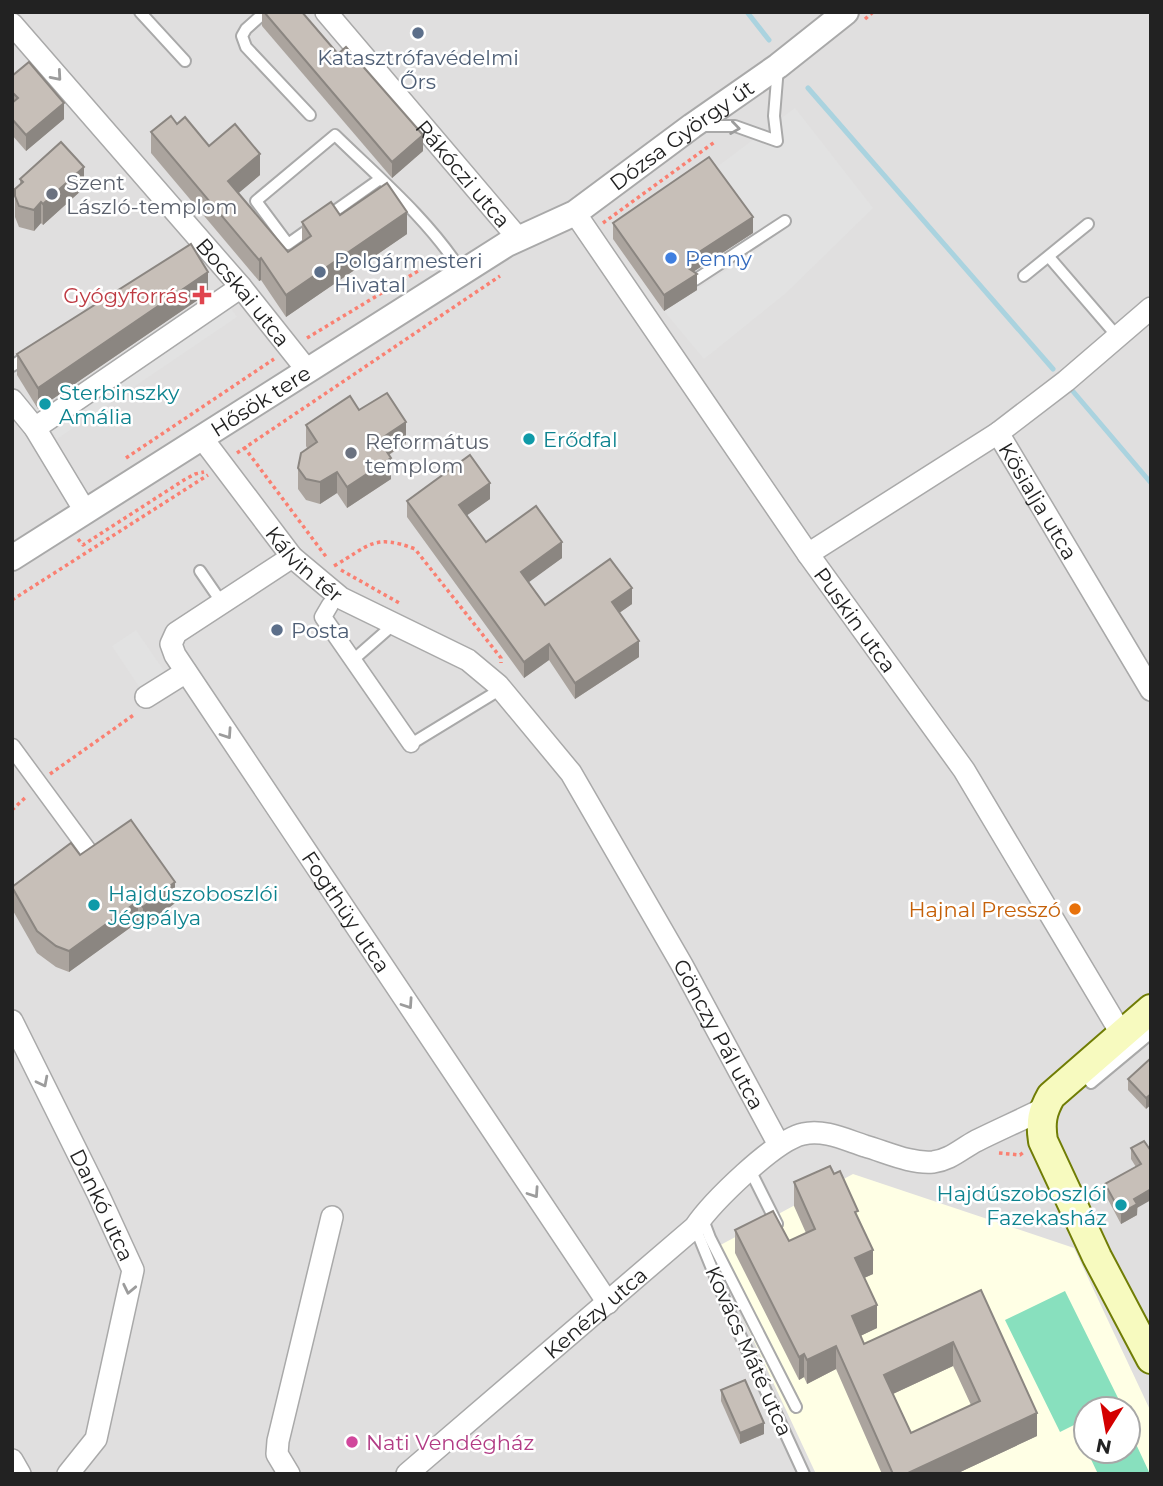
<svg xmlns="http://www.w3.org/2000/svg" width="1163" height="1486" font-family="Montserrat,sans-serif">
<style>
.residential{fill:#e0dfdf;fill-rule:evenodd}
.education{fill:#ffffe5;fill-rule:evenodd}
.pitch{fill:#88e0be}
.parking{fill:#e2e2e2}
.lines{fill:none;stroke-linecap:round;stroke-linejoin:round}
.stream{stroke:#aad3df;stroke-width:5}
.service-casing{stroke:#a9a9a9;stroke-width:14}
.pedestrian-casing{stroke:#a9a9a9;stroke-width:19}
.minor-casing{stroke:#a9a9a9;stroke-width:24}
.tertiary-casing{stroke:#a9a9a9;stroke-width:28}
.secondary-casing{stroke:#707d05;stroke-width:32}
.path{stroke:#fa8072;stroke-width:3.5;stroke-dasharray:3.5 3.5;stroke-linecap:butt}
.service{stroke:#fff;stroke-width:10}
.pedestrian{stroke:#fff;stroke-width:16}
.minor{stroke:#fff;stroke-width:21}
.tertiary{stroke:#fff;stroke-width:24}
.secondary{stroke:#f7fabf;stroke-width:28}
.wall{fill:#aba49e;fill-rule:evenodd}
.shaded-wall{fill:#8b8681}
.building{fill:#c7bfb8;stroke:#8b8681;stroke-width:2;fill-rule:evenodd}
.oneway{stroke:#9c9c9c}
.service-dot{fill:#5c6f8a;stroke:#fff;stroke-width:2.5}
.worship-dot{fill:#6b7280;stroke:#fff;stroke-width:2.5}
.shop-dot{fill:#3f7fe0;stroke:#fff;stroke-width:2.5}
.health-dot{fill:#e0444e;stroke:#fff;stroke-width:2.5}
.culture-dot{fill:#0f9aa8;stroke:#fff;stroke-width:2.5}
.food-dot{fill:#e8710a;stroke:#fff;stroke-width:2.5}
.hotel-dot{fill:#d1479c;stroke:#fff;stroke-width:2.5}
.labels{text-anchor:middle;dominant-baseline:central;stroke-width:5;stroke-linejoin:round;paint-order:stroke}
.service-label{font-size:21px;fill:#4e5e75;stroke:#fff;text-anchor:start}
.street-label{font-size:21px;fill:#222;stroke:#fff}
.worship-label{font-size:21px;fill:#5b616d;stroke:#fff;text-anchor:start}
.shop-label{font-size:21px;fill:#366cbe;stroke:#fff;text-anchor:start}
.health-label{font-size:21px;fill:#be3a42;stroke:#fff;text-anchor:end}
.culture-label{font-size:21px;fill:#0d838f;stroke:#fff;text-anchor:start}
.food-label{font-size:21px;fill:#c56008;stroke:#fff;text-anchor:end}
.hotel-label{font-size:21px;fill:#b23c85;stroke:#fff;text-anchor:start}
</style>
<rect width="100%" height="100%" fill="#f2efe9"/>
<path class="residential" d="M12,12H1151V1474H12ZM1086,1409H1128V1451H1086Z"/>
<path class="education" d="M853,1174L1074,1248L1151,1412V1474H816L711,1250ZM1086,1409H1128V1451H1086Z"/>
<g class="pitch">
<polygon points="1065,1291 1120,1402 1106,1409 1086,1409 1086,1419 1060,1432 1005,1320"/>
<polygon points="1128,1427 1150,1474 1098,1474 1087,1451 1128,1451"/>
</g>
<g class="parking">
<polygon points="795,108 873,208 786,293 704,359 664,311 762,247 709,173"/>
<polygon points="224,298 237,317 57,439 46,421"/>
<polygon points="136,630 173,684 148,700 112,646"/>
</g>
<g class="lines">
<g class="stream">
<polyline points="747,12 769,40"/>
<polyline points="808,88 1053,369"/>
<polyline points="1071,389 1151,483"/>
</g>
<g class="service-casing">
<g id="service">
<polyline points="140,12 185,61"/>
<polyline points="265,12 246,29 242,36 246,47 310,115"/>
<polyline points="701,126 735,126 777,141 774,116 778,67"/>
<polyline points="325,218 380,179"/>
<path d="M312,227L288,244L256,201L335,135C379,178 428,219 462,272"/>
<polyline points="1049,257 1117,336"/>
<polyline points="1024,276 1088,224"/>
<polyline points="695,280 785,221"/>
<polyline points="12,366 29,355"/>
<polyline points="200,571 222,603"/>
<polyline points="353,660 394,624"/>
<polyline points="411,744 501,689"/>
<polyline points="1082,1070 1091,1083 1151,1033"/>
<polyline points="750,1170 777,1224"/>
<polyline points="702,1217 710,1238 796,1407"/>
<polyline points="695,1227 730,1313 804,1474"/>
</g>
</g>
<g class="pedestrian-casing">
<g id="pedestrian">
<polyline points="330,605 323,617 411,744"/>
<polyline points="12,747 90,853"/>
</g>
</g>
<g class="minor-casing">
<g id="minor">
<path id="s1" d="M326,12L518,238"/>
<path id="s2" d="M12,24L241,287L307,370"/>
<path id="s3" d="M575,213L808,554L964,770L1121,1033"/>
<polyline points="12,400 35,428 85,511"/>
<polyline points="35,428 241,287"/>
<path id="s4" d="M998,433L1151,690"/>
<path id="s5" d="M202,438L292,557L341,598L468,660L498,685L571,773L682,965L779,1145"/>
<polyline points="808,554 998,433 1066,381 1151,308"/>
<path id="s6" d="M292,557L176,633L171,644L175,655L608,1303"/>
<polyline points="146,697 186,672"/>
<path id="s7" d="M12,1021L99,1196L133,1270L96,1439L68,1474"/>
<polyline points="12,1460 20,1474"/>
<polyline points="289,1474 277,1454 278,1441 332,1217"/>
<path id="s8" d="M407,1474L695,1227C712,1202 775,1140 803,1134C824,1129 846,1140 865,1146C886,1152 911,1164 933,1162C950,1160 961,1149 976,1141C998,1130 1021,1120 1043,1109"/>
</g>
</g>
<g class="tertiary-casing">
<g id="tertiary">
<path id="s9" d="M12,558L507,244L575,213L692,126L778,66L846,12"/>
</g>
</g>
<g class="secondary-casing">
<path id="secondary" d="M1151,1009L1051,1096C1042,1112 1040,1122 1043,1141L1097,1257L1151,1359"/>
</g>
<g class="path">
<polyline points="865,19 873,12"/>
<polyline points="603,223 716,141"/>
<polyline points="307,338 438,259"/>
<polyline points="244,447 327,558"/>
<polyline points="237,453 500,276"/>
<polyline points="126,458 274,359"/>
<polyline points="78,539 83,545 184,480 195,474 204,472"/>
<path d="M334,566C369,546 374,533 415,549L501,658V663"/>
<polyline points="341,570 401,604"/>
<polyline points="12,600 208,475"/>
<polyline points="50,774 135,714"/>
<polyline points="12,810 27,796"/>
<polyline points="999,1153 1020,1155 1025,1151"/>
</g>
<use href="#service" class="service"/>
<use href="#pedestrian" class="pedestrian"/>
<use href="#minor" class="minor"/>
<use href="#tertiary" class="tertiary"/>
<use href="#secondary" class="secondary"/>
</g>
<g class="wall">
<polygon points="262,12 302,12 423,151 392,178 262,26"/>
<polygon points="12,76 64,119 26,151 12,135"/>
<polygon points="177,124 209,146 260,175 238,193 288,252 302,242 302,222 340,215 407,234 286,317 261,280 259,281 151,153 151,132"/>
<polygon points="20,179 84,188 43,225 41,223 34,231 19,227 15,217 15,189 20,184"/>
<polygon points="613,223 753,233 694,271 697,290 664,311 613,239"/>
<polygon points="208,293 38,409 17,375 17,354"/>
<polygon points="359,410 406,443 389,455 391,479 347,508 337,493 320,504 306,500 298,489 298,468 307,448 306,446 306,425"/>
<polygon points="490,499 467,515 486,542 562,558 528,582 545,605 632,604 619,613 639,657 575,699 549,660 524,678 407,517 407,501"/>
<polygon points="80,855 175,903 143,928 138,922 69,972 56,967 37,953 12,909 12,887"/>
<polygon points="1151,1058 1146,1109 1128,1090 1128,1079"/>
<polygon points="1144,1141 1137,1215 1121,1224 1105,1194 1105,1184 1136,1167 1131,1159 1131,1148"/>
<path d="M834,1174L858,1219L873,1274L864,1278L877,1328L860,1336L864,1344L981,1290L1037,1436L956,1474H882L836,1369L807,1384L804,1377L799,1380L735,1253V1230L789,1241L806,1233L794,1206V1182ZM953,1366L971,1405L911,1433L893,1394Z"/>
<polygon points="721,1390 764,1434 740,1444 721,1401"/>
</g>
<g class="shaded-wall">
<polygon points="64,103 64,119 26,151 26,135"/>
<polygon points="423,135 423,151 392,178 392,162"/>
<polygon points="260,154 260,175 228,202 228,181"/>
<polygon points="84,167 84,188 43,225 43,204"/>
<polygon points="41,202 41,223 34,231 34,210"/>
<polygon points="407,212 407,234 286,317 286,295"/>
<polygon points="753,217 753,233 690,274 687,277 687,261 690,258"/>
<polygon points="261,258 261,280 259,281 259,260"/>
<polygon points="208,272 208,293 38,409 38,388"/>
<polygon points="697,274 697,290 664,311 664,295"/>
<polygon points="406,422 406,443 379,461 379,440"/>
<polygon points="391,458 391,479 347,508 347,487"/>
<polygon points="337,472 337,493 320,504 320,482"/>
<polygon points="490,483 490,499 459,521 459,505"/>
<polygon points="562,542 562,558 521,588 521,572"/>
<polygon points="632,588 632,604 612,618 612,602"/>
<polygon points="639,641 639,657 575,699 575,683"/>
<polygon points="549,644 549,660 524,678 524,662"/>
<polygon points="175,882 175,903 143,928 143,907"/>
<polygon points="138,901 138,922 69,972 69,951"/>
<polygon points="1151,1094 1151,1105 1146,1109 1146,1098"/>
<polygon points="1151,1189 1151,1200 1137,1208 1137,1215 1121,1224 1121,1213 1134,1199"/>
<polygon points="873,1250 873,1274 855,1282 855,1258"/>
<polygon points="877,1305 877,1328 852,1340 852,1316"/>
<polygon points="953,1342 953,1366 884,1398 884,1375"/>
<polygon points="836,1346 836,1369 807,1384 807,1360"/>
<polygon points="804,1354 804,1377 799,1380 799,1357"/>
<polygon points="1037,1413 1037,1436 956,1474 906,1474"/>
<polygon points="764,1423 764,1434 740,1444 740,1433"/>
</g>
<g class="building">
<polygon points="264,12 302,12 338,54 346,47 423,135 392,162"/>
<polygon points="29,62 64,103 26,135 12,119 12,103 18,98 12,92 12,76"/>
<polygon points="171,116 177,124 185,117 209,146 235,124 260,154 228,181 288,252 311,236 302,222 331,202 340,215 387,183 407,212 286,295 261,258 259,260 151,132"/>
<polygon points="61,142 84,167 43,204 41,202 34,210 19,206 15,196 15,189 23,182 20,179"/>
<polygon points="709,157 753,217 690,258 687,261 688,268 697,274 664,295 613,223"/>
<polygon points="191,244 208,272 38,388 17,354"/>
<polygon points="387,393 406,422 379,440 391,458 347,487 337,472 320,482 306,479 298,468 301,453 317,442 306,425 350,396 359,410"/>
<polygon points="470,455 490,483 459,505 486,542 536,506 562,542 521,572 545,605 610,559 632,588 612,602 639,641 575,683 549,644 524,662 407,501"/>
<polygon points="131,820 175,882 143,907 138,901 69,951 56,946 37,931 12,887 71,843 80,855"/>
<polygon points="1151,1058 1151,1094 1146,1098 1128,1079"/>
<polygon points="1144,1141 1151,1151 1151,1189 1134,1199 1137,1204 1121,1213 1105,1184 1141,1164 1131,1148"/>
<path d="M830,1166L834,1174L840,1171L858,1211L855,1212L873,1250L855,1258L877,1305L852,1316L864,1344L981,1290L1037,1413L906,1474H893L836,1346L807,1360L804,1354L799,1357L735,1230L773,1211L789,1241L815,1229L794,1182ZM953,1342L980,1401L911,1433L884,1375Z"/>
<polygon points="745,1380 764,1423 740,1433 721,1390"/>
</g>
<defs><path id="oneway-chevron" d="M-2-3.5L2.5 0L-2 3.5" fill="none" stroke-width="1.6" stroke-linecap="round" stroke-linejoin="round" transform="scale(1.75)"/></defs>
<g class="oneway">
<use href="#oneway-chevron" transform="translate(57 76) rotate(49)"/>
<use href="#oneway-chevron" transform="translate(735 128) rotate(8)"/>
<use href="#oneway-chevron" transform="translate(227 734) rotate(56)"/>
<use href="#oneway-chevron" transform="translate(408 1004) rotate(56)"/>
<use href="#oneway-chevron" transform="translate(43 1082) rotate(63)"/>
<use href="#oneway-chevron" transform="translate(534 1193) rotate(56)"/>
<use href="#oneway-chevron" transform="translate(129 1289) rotate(102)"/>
</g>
<g class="service-dot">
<circle cx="418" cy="33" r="7"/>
<circle cx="320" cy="272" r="7"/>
<circle cx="277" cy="630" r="7"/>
</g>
<g class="worship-dot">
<circle cx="52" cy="194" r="7"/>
<circle cx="351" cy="453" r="7"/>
</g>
<circle class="shop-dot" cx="671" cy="258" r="7"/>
<path class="health-dot" d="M198.5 284.5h7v7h7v7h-7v7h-7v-7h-7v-7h7z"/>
<g class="culture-dot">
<circle cx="45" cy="404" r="7"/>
<circle cx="529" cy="439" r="7"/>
<circle cx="94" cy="905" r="7"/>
<circle cx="1121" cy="1205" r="7"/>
</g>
<circle class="food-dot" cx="1075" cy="909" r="7"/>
<circle class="hotel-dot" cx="352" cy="1442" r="7"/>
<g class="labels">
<g class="service-label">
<text x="418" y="57" text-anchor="middle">Katasztrófavédelmi<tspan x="418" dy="24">Őrs</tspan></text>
<text x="334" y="260">Polgármesteri<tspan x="334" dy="24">Hivatal</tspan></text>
<text x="291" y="630">Posta</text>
</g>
<g class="street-label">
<text stroke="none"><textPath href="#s9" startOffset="793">Dózsa György út</textPath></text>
<text stroke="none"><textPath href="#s1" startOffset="212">Rákóczi utca</textPath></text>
<text stroke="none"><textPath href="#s2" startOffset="354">Bocskai utca</textPath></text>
<text stroke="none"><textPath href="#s9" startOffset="294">Hősök tere</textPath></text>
<text stroke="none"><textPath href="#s4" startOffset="79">Kösialja utca</textPath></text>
<text stroke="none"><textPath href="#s5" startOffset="163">Kálvin tér</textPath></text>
<text stroke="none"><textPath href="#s3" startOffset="494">Puskin utca</textPath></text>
<text stroke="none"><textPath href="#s6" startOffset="471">Fogthüy utca</textPath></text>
<text stroke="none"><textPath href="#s5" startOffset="808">Gönczy Pál utca</textPath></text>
<text stroke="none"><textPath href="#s7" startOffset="205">Dankó utca</textPath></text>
<text stroke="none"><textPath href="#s8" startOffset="248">Kenézy utca</textPath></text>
<text transform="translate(749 1351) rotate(66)">Kovács Máté utca</text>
</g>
<g class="worship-label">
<text x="66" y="182">Szent<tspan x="66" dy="24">László-templom</tspan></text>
<text x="365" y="441">Református<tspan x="365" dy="24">templom</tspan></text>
</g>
<g class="shop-label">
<text x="685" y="258">Penny</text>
</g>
<g class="health-label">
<text x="188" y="295">Gyógyforrás</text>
</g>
<g class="culture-label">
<text x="59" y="392">Sterbinszky<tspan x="59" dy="24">Amália</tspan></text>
<text x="543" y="439">Erődfal</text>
<text x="108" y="893">Hajdúszoboszlói<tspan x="108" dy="24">Jégpálya</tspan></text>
<text x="1107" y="1193" text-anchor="end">Hajdúszoboszlói<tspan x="1107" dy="24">Fazekasház</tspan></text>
</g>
<g class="food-label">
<text x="1061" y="909">Hajnal Presszó</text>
</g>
<g class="hotel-label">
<text x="366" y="1442">Nati Vendégház</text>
</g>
</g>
<rect width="1163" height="1486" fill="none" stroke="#222222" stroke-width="28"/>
<g transform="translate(1107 1430) rotate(191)"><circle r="33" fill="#ffffff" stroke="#a7a7a7" stroke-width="2"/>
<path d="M0-5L12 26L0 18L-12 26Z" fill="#d40000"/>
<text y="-10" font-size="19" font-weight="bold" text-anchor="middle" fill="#222222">N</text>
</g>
</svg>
